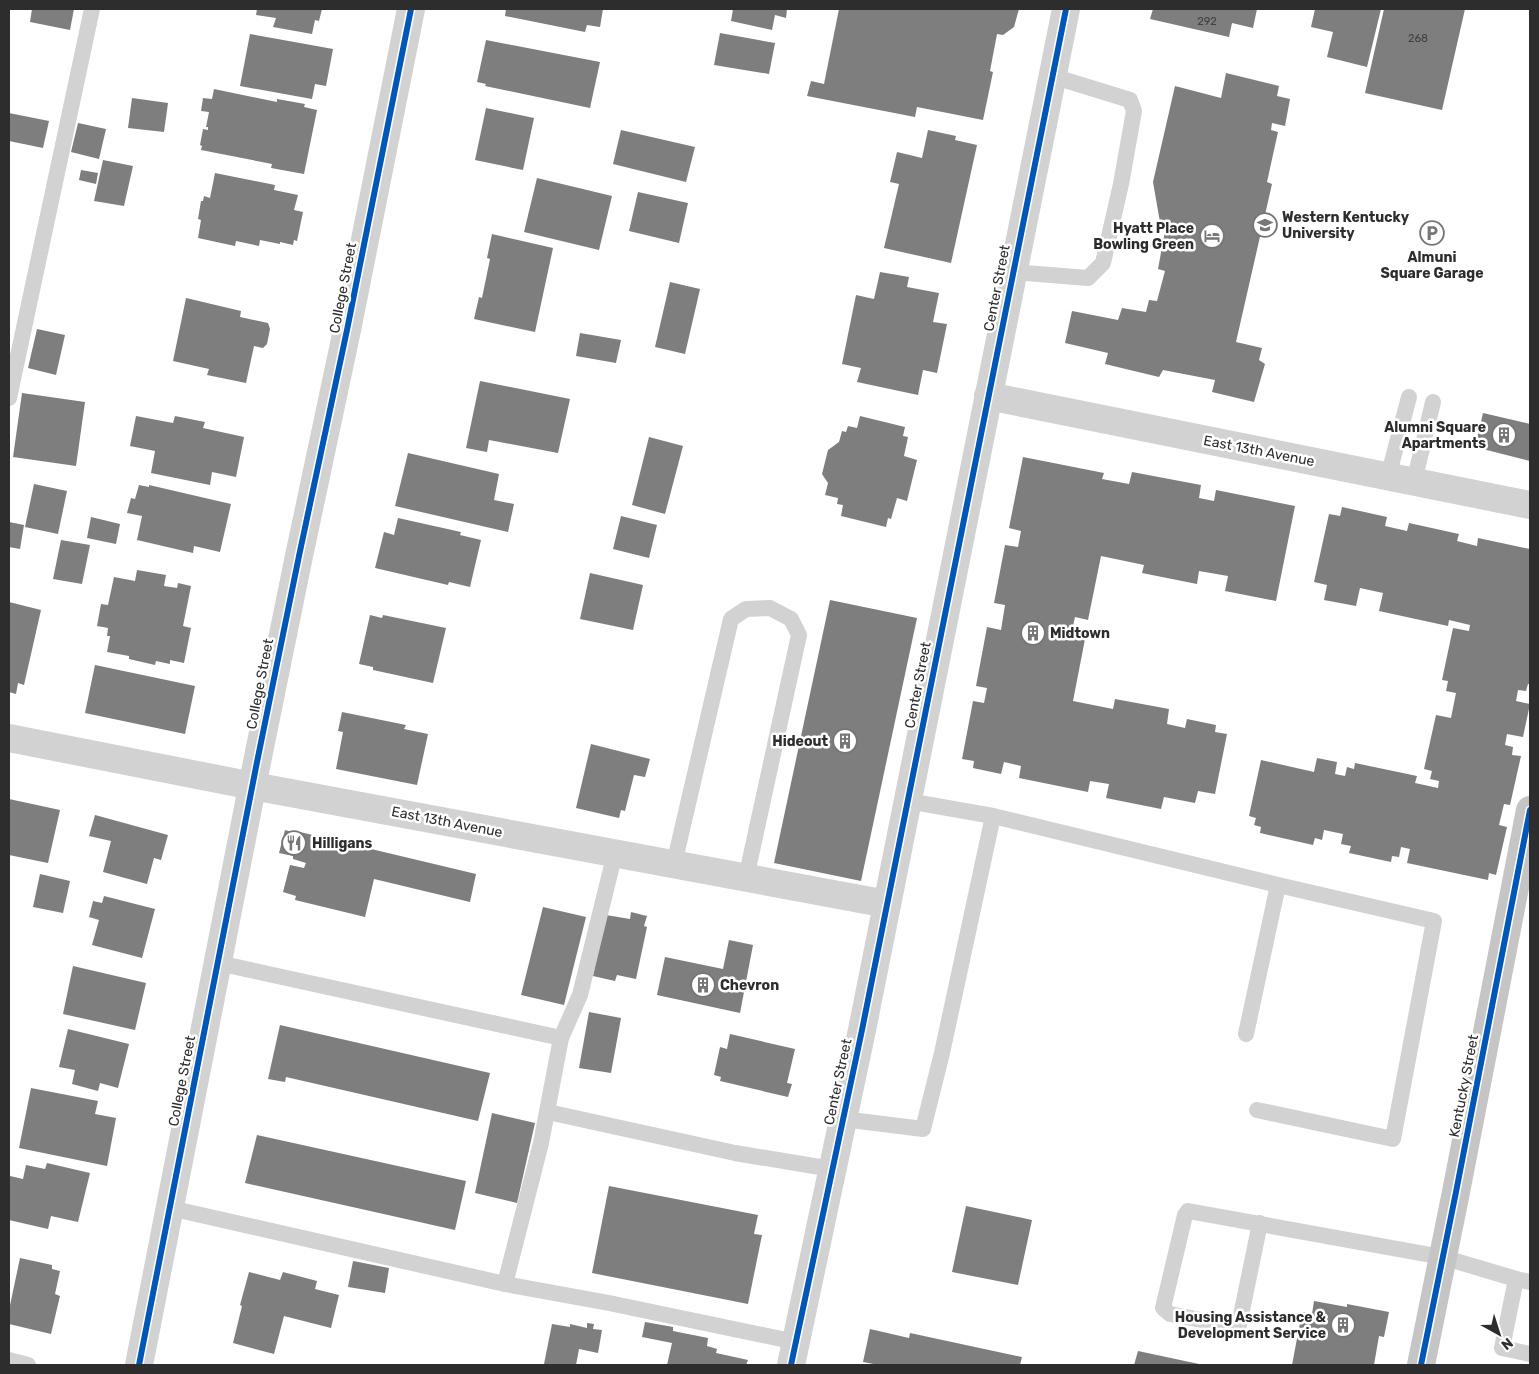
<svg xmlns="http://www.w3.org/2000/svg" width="1539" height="1374" font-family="Rubik,sans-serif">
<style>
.building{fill:#7e7e7e}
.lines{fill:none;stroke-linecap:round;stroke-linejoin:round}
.service{stroke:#d2d2d2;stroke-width:16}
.minor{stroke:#d2d2d2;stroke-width:28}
.tertiary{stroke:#d2d2d2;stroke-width:28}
.primary{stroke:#c5c5c5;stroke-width:28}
.cycleway-casing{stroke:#fff;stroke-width:9}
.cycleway{stroke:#0057b8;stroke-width:6}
.labels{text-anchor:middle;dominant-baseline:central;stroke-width:5;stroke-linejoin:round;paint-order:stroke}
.number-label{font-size:11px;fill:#414141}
.poi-label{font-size:14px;font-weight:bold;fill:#2d2d2d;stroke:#fff;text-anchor:start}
.street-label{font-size:14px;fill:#2d2d2d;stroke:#fff}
</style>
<rect width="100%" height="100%" fill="#fff"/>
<g class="building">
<polygon points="32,9 74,9 70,30 30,22"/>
<polygon points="257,9 322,9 319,21 315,20 312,34 273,27 276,18 256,15"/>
<polygon points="506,9 603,9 600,27 587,25 585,32 505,16"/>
<polygon points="733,9 787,9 786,18 775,15 772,30 731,21"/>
<polygon points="839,9 1019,9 1014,27 1003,35 997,34 990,71 993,72 983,120 917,107 915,117 807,96 811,81 824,84"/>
<polygon points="1153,9 1257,9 1253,28 1232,23 1229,37 1150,19"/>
<polygon points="1315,9 1381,9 1367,67 1327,57 1333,32 1311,27"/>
<polygon points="1384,9 1465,9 1442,110 1365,93"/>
<polygon points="720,33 775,43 769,74 714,65"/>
<polygon points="250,34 333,49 326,86 315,84 312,99 240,86"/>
<polygon points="486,40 600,62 590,108 485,86 486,84 477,82"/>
<polygon points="1226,73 1279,86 1277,96 1290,99 1285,126 1272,123 1271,130 1278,132 1267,182 1272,184 1236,342 1262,348 1259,360 1265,364 1254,402 1212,392 1215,380 1163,370 1159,377 1105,364 1108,353 1065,343 1072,311 1118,320 1122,308 1146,312 1149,300 1157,301 1165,271 1158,269 1165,231 1161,228 1153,182 1175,86 1221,98"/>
<polygon points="214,89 277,102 277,99 305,104 304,107 317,110 304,174 271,168 272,164 201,150 202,146 200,145 203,129 208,130 208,127 206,127 209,112 201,111 203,98 212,99"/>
<polygon points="132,98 168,103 164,132 128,128"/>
<polygon points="486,108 534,118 523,170 475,160"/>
<polygon points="9,113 49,121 43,148 9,141"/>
<polygon points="78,123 106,129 99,159 71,152"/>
<polygon points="621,130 695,147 686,182 613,164"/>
<polygon points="928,130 956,136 955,140 977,145 951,263 884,248 899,184 890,182 897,152 922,158"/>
<polygon points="103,160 133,166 124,206 94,201"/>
<polygon points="81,170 98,173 96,184 79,180"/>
<polygon points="215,173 275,185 274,190 298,195 294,210 303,212 297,241 294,240 293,245 280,242 280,244 260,240 259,246 236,241 235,246 198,238 201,220 198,219 201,201 203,201 204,196 210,198"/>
<polygon points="537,178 612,196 599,250 524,232"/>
<polygon points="638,192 688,203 679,243 629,231"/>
<polygon points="492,234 553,248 535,332 474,319 479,297 482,298 490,259 487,258"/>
<polygon points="880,272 909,277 907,287 939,293 933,322 947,324 937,373 923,370 918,395 857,382 861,368 842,364 856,295 874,299"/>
<polygon points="670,282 700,289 685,354 655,347"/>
<polygon points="186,298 241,311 240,317 268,323 270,329 267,344 263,348 254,346 246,383 207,375 209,369 173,361"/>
<polygon points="37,329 65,335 56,375 28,368"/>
<polygon points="580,333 621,340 616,363 576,356"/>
<polygon points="480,381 570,399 558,453 489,440 487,452 466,448"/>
<polygon points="22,393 85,402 76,466 13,457"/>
<polygon points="1483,413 1530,424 1530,461 1475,447"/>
<polygon points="136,416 173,423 175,416 205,422 203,428 244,437 236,477 212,472 210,485 151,473 155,451 130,446"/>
<polygon points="860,416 905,427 903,436 908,437 904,456 917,460 907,501 897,498 891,519 888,518 886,527 841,516 843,505 837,504 838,498 825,495 828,483 822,474 828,450 839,442 842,431 846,432 848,426 857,428"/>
<polygon points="649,437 683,446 665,514 632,505"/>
<polygon points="408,453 499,474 494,500 514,504 508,532 395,506"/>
<polygon points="1023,457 1104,473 1102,479 1129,484 1132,472 1201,485 1199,498 1214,501 1216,490 1295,506 1276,601 1225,591 1228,576 1199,571 1197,584 1142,573 1144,565 1101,556 1088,620 1075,617 1072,631 1086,634 1073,701 1113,709 1115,699 1169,709 1167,724 1185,728 1187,719 1216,725 1215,732 1227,734 1215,794 1198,791 1195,803 1164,797 1161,809 1106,798 1109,784 1090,781 1088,792 1019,778 1021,766 1004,762 1001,774 973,768 974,761 962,759 973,701 984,703 987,688 976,686 987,627 1001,630 1005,605 994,603 1005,545 1018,547 1021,531 1009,528"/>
<polygon points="34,484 67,491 58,534 25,527"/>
<polygon points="139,485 149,487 149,485 231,504 220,552 194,546 193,553 137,540 142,516 127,513 131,498 135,499"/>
<polygon points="1342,507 1387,517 1385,526 1407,531 1409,523 1459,534 1457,541 1477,546 1478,538 1530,549 1530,684 1528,684 1526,691 1518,690 1516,701 1530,704 1523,737 1507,734 1505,745 1513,747 1512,755 1521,756 1510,805 1504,804 1499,825 1507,827 1496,875 1489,873 1488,880 1407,863 1410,849 1401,847 1399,857 1392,856 1391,862 1349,853 1351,846 1341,844 1343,834 1324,830 1322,840 1315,838 1313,845 1260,833 1261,827 1254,825 1256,818 1249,816 1261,760 1314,772 1317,758 1337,762 1335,774 1345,776 1347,767 1354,769 1355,763 1417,776 1415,783 1438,788 1439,781 1430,779 1432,771 1424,769 1436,715 1451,718 1456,693 1446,691 1448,681 1442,680 1453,628 1469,631 1470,625 1449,620 1448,626 1379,611 1383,593 1360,588 1356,606 1324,600 1327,585 1314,582 1329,514 1340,516"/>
<polygon points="621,516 657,525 649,558 613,549"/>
<polygon points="91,517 120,524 116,544 87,538"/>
<polygon points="398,518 461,532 460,535 481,540 470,587 449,582 448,585 375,568 384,532 394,535"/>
<polygon points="9,522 24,525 20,549 9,547"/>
<polygon points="61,540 90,545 82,584 53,579"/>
<polygon points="137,570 166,575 164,586 177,588 178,583 191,586 183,626 191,628 184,663 170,660 170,664 156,661 155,665 129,659 129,656 107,652 110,636 107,636 108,628 97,626 101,604 108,605 114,577 135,581"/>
<polygon points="590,573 643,585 633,630 580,619"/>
<polygon points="830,600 917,618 861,881 774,863"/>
<polygon points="9,602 41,610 24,685 18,683 16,694 9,692"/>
<polygon points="370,615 382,618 383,615 446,628 433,683 373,670 373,667 359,664"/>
<polygon points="95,665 195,686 185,734 85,713"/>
<polygon points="342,712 406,725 404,729 428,734 417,785 336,769 343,732 338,731"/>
<polygon points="591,744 650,759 645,777 634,775 625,811 621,810 619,818 576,808"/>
<polygon points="9,799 60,810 48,863 9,855"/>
<polygon points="95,815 168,835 161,860 154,858 147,884 103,872 111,841 89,836"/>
<polygon points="285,830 299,834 300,832 476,874 470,902 374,879 365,917 295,900 296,896 283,892 290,865 304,868 306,863 293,859 293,856 279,853"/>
<polygon points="40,874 70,881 63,913 33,907"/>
<polygon points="104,896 155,909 142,958 92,945 99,920 89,917 93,901 102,903"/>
<polygon points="543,907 586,917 564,1005 521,995"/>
<polygon points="631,912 647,916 644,926 647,927 636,979 617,975 615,981 593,976 606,915 630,919"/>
<polygon points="729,940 753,945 740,1013 657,995 665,957 723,969"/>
<polygon points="73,966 146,983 135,1030 63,1014"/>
<polygon points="589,1012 621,1018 611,1073 579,1068"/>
<polygon points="280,1025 490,1073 478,1121 286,1077 285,1082 268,1079"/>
<polygon points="68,1029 129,1044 118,1088 100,1083 98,1091 72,1084 75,1070 59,1067"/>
<polygon points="730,1034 795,1049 787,1083 792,1084 788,1097 720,1081 721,1077 714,1075 720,1047 727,1049"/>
<polygon points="31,1088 98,1101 95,1114 116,1118 107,1166 19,1148"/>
<polygon points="492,1113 535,1123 517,1203 475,1193"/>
<polygon points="257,1135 466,1181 455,1230 245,1183"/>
<polygon points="47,1163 90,1173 78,1222 51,1216 48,1229 9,1220 9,1182 10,1176 23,1179 26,1165 45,1169"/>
<polygon points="609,1186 758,1215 754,1234 762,1235 748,1304 592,1273"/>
<polygon points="966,1206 1032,1220 1018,1285 952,1272"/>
<polygon points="20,1258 52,1265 52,1269 60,1271 55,1294 60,1296 51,1334 9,1324 9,1310"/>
<polygon points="353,1261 389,1268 385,1293 348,1287"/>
<polygon points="249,1272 280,1280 283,1272 317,1281 315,1289 339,1295 331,1328 284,1316 274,1354 233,1343 242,1306 240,1305"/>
<polygon points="1314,1301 1347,1307 1347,1304 1389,1312 1384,1337 1379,1336 1374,1365 1292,1365 1302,1312 1312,1314"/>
<polygon points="645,1322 673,1327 673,1331 708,1338 707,1346 717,1349 716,1353 748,1360 746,1365 667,1365 672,1343 642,1337"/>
<polygon points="587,1323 594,1324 593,1329 602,1330 598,1353 579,1349 576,1365 544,1364 552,1324 570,1327 570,1324 587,1328"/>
<polygon points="870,1329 909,1338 910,1333 1022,1357 1020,1365 879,1365 863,1362"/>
<polygon points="1138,1351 1199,1364 1199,1365 1134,1365"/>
</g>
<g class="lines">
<g class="service">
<polyline points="1013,272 1088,278 1103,263 1121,184 1134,111 1130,100 1052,76"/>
<polyline points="9,398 92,9"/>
<polyline points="1388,477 1409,397"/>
<polyline points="1414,482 1433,402"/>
<polyline points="993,816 1278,885 1434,921 1393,1139 1257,1110"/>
<polyline points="674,864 731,619 746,609 770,608 791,619 799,635 746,878"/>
<polyline points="1246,1034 1278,885"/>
<polyline points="561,1038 580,995 615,853"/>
<polyline points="548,1112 735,1153 832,1169"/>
<polyline points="843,1119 923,1129 942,1053 993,816 908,801"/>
<polyline points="170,1208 505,1284 541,1143 561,1038 218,963"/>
<polyline points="1260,1223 1239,1325 1233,1326 1170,1314 1163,1308 1185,1215 1188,1211 1442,1257 1516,1279"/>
<polyline points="1530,1282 1516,1279 1502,1348 1530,1354"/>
<polyline points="505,1284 609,1303 796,1342"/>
<polyline points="9,1360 28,1365"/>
</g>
<g class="minor">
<polyline points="988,396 1530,505"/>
<polyline points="9,738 253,786 887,904"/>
</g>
<g class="tertiary">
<polyline points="139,1365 257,762 299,556 347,330 411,9"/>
<polyline points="791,1365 862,1030 1066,9"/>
</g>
<polyline class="primary" points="1421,1365 1456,1192 1530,810"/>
<g class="cycleway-casing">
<g id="cycleway">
<polyline points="139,1365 257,762 299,556 347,330 411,9"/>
<polyline points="791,1365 862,1030 1066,9"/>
<polyline points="1421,1365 1456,1192 1530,810"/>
</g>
</g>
<use href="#cycleway" class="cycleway"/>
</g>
<defs>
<g id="university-ring" transform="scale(1.25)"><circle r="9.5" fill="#fff" stroke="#767676" stroke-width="1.5"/><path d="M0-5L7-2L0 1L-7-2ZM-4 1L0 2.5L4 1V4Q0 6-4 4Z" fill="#767676"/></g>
<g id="parking-ring" transform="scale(1.25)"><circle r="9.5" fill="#fff" stroke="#767676" stroke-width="1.5"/><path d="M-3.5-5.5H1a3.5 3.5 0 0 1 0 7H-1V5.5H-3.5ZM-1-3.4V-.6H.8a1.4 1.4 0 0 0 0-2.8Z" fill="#767676"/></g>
<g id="hotel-ring" transform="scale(1.25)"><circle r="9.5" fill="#fff" stroke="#767676" stroke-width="1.5"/><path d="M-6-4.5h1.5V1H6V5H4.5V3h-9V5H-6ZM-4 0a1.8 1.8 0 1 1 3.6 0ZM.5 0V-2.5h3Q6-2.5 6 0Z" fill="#767676"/></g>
<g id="building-ring" transform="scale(1.25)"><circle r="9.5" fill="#fff" stroke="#767676" stroke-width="1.5"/><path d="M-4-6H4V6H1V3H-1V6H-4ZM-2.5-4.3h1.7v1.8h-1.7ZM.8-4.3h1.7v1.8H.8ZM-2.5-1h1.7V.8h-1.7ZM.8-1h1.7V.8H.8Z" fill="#767676"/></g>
<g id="restaurant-ring" transform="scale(1.25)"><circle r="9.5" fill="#fff" stroke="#767676" stroke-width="1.5"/><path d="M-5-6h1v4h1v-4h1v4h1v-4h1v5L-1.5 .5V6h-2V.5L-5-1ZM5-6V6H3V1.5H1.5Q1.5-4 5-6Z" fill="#767676"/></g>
</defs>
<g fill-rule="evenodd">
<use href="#university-ring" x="1265" y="225"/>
<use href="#parking-ring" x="1432" y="233"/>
<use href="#hotel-ring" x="1212" y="236"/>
<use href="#building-ring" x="1504" y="435"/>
<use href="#building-ring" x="1033" y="633"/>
<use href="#building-ring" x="845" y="741"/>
<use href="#restaurant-ring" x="294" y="843"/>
<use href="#building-ring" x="703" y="985"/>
<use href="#building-ring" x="1343" y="1325"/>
</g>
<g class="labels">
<g class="number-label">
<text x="1207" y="21">292</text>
<text x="1418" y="38">268</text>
</g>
<g class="poi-label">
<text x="1282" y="217">Western Kentucky<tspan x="1282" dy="16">University</tspan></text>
<text x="1194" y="228" text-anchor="end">Hyatt Place<tspan x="1194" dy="16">Bowling Green</tspan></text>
<text x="1432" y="257" text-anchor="middle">Almuni<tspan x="1432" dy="16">Square Garage</tspan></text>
<text x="1486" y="427" text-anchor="end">Alumni Square<tspan x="1486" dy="16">Apartments</tspan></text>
<text x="1050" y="633">Midtown</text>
<text x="828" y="741" text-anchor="end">Hideout</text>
<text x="312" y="843">Hilligans</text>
<text x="720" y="985">Chevron</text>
<text x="1326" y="1317" text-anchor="end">Housing Assistance &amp;<tspan x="1326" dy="16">Development Service</tspan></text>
</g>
<g class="street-label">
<text transform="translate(343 288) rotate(-79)">College Street</text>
<text transform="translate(997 288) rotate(-79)">Center Street</text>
<text transform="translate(1259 451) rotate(11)">East 13th Avenue</text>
<text transform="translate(260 684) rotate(-79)">College Street</text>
<text transform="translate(918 685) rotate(-79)">Center Street</text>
<text transform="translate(447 822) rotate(11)">East 13th Avenue</text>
<text transform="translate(182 1081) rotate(-79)">College Street</text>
<text transform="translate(838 1082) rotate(-78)">Center Street</text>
<text transform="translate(1464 1086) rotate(-79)">Kentucky Street</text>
</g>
</g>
<rect width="1539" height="1374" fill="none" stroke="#2d2d2d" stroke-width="20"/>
<g transform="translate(1499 1334) rotate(141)" stroke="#ffffff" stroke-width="4" paint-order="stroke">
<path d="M0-4L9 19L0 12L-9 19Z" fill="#2d2d2d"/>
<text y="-8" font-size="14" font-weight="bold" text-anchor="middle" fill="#2d2d2d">N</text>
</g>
</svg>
